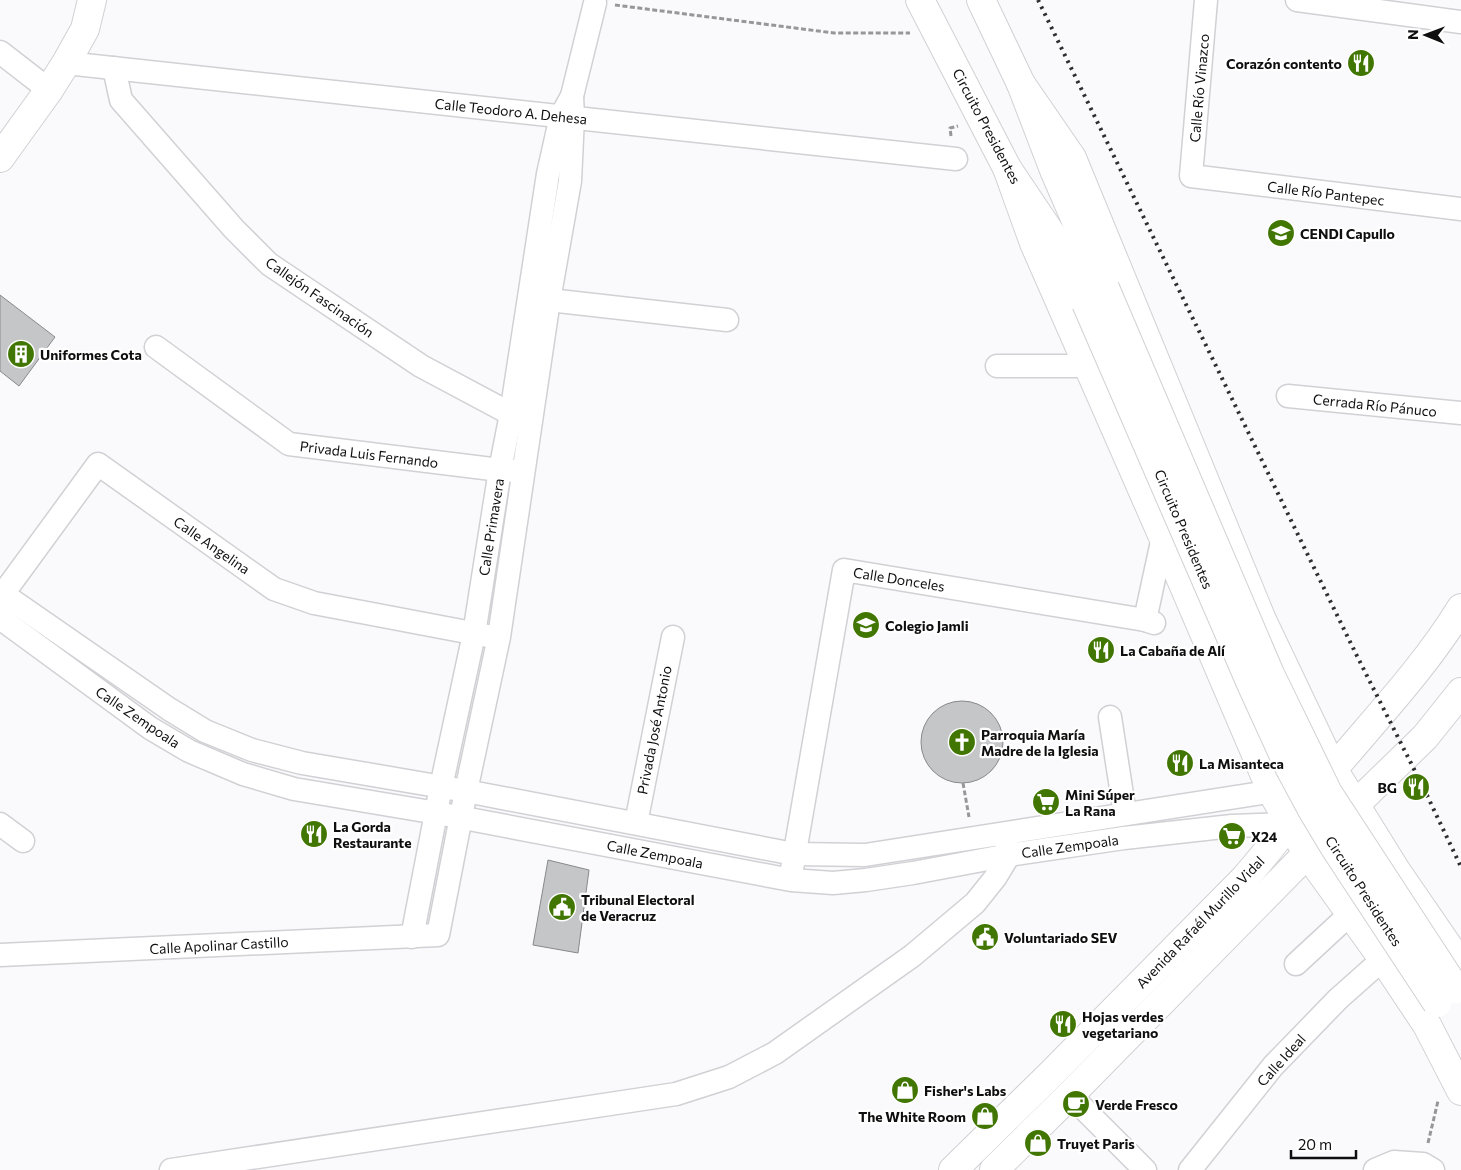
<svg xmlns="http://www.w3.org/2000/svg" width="1461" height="1170" font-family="Commissioner,sans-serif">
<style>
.building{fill:#c4c6c8;stroke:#87898c}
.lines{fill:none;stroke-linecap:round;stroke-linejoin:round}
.minor-casing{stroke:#d1d0d4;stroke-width:25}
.major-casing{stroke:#d1d0d4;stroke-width:30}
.path{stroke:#979799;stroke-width:3;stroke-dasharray:5 2.5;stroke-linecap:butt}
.minor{stroke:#fff;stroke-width:22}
.major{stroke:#fff;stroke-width:28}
.rail{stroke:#2e2e2f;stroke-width:4;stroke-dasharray:2.5 5;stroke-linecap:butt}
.major-bridge-casing{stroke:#d1d0d4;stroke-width:30;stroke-linecap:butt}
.major-bridge{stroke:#fff;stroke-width:28}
.labels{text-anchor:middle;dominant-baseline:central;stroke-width:4.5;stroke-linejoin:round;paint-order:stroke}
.poi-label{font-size:14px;font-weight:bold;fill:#0f0f10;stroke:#fff;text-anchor:start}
.street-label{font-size:14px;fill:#0f0f10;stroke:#fff}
</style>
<rect width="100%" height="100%" fill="#fafafd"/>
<g class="building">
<polygon points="0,295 55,337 19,386 0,371"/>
<circle cx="962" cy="742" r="41"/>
<polygon points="548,860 589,870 578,953 533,945"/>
</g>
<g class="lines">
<g class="minor-casing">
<g id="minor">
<polyline points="1206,0 1191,176 1461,209"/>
<polyline points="1297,0 1461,22"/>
<polyline points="0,52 49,90"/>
<polyline points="66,63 956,159"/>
<polyline points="114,68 121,100 234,229 269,264 421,366 511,414"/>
<polyline points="549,300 727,320"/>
<polyline points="156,347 289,444 500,470 515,471"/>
<polyline points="997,366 1088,366"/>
<polyline points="1288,396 1461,413"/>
<polyline points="0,592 169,709 205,731 252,750 302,763 466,791 794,854 865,855 1287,789"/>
<polyline points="0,598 98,464 274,589 314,603 488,636"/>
<polyline points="0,618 150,728 189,751 243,774 294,789 437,813 791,880 833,883 866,880 913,873 1009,855 1124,838 1232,826 1290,824 1300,821"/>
<polyline points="1145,620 1163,537"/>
<polyline points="1110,717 1125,814"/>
<polyline points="636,823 673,637"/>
<polyline points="0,824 23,841"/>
<polyline points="792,869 844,570 1145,620 1154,623"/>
<polyline points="412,937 441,787 474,634 500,470 511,414 548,174 561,116 572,96 595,3"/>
<polyline points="0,955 438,935 466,791 499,637 549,300 570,181 573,117 572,96"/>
<polyline points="1296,964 1350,914"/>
<polyline points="1070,1095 1145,1170"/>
<polyline points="171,1170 676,1094 729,1077 775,1053 912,956 975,903 995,878 1009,855 1007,846"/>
<polyline points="1190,1170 1273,1066 1338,999 1383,959"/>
<polyline points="1375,1170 1394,1162 1423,1164 1433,1170"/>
</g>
</g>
<g class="major-casing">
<g id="major">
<polyline points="920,0 1007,168 1052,235 1086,303"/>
<polyline points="981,0 1021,84 1054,170 1105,288"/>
<polyline points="1021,84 1072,158 1262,620 1333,769 1395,869 1461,965"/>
<polyline points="0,158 49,90 66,63 85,29 92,0"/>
<polyline points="1007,168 1034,243 1163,537 1272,792 1307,853 1383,959 1427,1025 1461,1091"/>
<path d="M953,1170L1049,1076L1244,879C1276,843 1304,803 1336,766C1379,715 1426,665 1461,608"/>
<polyline points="994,1170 1070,1095 1356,804 1425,737 1461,692"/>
</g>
</g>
<g class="path">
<polyline points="615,5 834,33 910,33"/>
<polyline points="951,136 950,128 958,126"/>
<polyline points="963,783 969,817"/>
<polyline points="1428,1143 1438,1101"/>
</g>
<use href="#minor" class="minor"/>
<use href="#major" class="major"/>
<polyline class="rail" points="1038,0 1357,656 1425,791 1461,867"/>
<g class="major-bridge-casing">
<g id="major-bridge">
<polyline points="1105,288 1270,674 1328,793 1456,989"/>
<polyline points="1086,303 1252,686 1289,767 1311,808 1335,848 1437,1003"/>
</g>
</g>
<use href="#major-bridge" class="major-bridge"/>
</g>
<defs>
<g id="restaurant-disc" transform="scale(1.4375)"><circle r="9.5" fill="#417602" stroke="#fff"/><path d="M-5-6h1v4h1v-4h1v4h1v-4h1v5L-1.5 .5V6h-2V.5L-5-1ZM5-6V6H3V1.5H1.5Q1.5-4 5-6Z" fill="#fff"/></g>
<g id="school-disc" transform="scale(1.4375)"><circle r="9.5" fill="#417602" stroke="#fff"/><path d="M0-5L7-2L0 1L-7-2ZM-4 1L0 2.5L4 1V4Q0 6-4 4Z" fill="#fff"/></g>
<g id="building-disc" transform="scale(1.4375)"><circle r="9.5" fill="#417602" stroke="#fff"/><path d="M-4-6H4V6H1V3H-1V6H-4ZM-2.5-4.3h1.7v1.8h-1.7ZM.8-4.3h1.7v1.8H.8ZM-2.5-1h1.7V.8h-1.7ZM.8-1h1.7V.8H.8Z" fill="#fff"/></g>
<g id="church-disc" transform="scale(1.4375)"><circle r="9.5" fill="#417602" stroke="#fff"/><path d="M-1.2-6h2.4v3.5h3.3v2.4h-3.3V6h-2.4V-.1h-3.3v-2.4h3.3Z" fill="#fff"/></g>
<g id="supermarket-disc" transform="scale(1.4375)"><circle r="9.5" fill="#417602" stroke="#fff"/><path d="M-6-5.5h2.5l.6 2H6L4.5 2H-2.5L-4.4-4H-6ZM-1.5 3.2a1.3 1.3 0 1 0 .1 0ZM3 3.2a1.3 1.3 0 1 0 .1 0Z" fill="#fff"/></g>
<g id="civic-disc" transform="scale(1.4375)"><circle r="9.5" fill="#417602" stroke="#fff"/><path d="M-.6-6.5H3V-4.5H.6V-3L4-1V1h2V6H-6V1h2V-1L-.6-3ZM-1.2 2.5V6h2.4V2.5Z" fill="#fff"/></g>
<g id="shop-disc" transform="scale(1.4375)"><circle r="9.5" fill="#417602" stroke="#fff"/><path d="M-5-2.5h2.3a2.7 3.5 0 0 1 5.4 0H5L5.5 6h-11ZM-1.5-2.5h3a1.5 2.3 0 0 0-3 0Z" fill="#fff"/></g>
<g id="cafe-disc" transform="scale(1.4375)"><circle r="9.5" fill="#417602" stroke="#fff"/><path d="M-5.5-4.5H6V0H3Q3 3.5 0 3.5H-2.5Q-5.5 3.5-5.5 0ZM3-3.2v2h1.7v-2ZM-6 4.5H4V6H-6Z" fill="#fff"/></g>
</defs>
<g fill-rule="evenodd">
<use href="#restaurant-disc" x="1361" y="63"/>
<use href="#school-disc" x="1281" y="233"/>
<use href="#building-disc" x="21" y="354"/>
<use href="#school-disc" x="866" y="625"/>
<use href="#restaurant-disc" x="1101" y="650"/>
<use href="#church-disc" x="962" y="742"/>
<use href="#restaurant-disc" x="1180" y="763"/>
<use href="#restaurant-disc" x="1416" y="787"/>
<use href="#supermarket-disc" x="1046" y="802"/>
<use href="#restaurant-disc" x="314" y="834"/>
<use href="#supermarket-disc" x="1232" y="836"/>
<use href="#civic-disc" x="562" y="907"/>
<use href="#civic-disc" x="985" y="937"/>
<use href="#restaurant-disc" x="1063" y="1024"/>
<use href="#shop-disc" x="905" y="1090"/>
<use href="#cafe-disc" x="1076" y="1104"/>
<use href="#shop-disc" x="985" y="1116"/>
<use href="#shop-disc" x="1038" y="1143"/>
</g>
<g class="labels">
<g class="poi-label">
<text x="1342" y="63" text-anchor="end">Corazón contento</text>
<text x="1300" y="233">CENDI Capullo</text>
<text x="40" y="354">Uniformes Cota</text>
<text x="885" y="625">Colegio Jamli</text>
<text x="1120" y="650">La Cabaña de Alí</text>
<text x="981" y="734">Parroquia María<tspan x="981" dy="16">Madre de la Iglesia</tspan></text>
<text x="1199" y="763">La Misanteca</text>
<text x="1397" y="787" text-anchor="end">BG</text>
<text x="1065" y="794">Mini Súper<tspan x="1065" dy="16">La Rana</tspan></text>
<text x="333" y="826">La Gorda<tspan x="333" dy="16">Restaurante</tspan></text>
<text x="1251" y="836">X24</text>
<text x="581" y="899">Tribunal Electoral<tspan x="581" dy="16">de Veracruz</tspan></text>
<text x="1004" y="937">Voluntariado SEV</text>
<text x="1082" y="1016">Hojas verdes<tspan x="1082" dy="16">vegetariano</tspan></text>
<text x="924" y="1090">Fisher's Labs</text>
<text x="1095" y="1104">Verde Fresco</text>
<text x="966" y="1116" text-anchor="end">The White Room</text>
<text x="1057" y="1143">Truyet Paris</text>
</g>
<g class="street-label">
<text transform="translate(1199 88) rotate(-85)">Calle Río Vinazco</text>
<text transform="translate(511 111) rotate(6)">Calle Teodoro A. Dehesa</text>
<text transform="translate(987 126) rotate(62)">Circuito Presidentes</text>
<text transform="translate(1326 193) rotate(7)">Calle Río Pantepec</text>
<text transform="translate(320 297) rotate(35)">Callejón Fascinación</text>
<text transform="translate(1375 405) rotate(6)">Cerrada Río Pánuco</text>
<text transform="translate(369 454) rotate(7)">Privada Luis Fernando</text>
<text transform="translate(491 527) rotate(-81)">Calle Primavera</text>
<text transform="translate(1184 529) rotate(67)">Circuito Presidentes</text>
<text transform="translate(212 545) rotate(35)">Calle Angelina</text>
<text transform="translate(899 579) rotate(9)">Calle Donceles</text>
<text transform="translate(138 717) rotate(34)">Calle Zempoala</text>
<text transform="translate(654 730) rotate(-79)">Privada José Antonio</text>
<text transform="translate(1070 846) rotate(-8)">Calle Zempoala</text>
<text transform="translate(655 854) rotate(11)">Calle Zempoala</text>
<text transform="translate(1364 891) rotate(57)">Circuito Presidentes</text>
<text transform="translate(1200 922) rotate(-46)">Avenida Rafaél Murillo Vidal</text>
<text transform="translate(219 945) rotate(-3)">Calle Apolinar Castillo</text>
<text transform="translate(1281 1060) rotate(-48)">Calle Ideal</text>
</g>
</g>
<g transform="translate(1426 35) rotate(271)" stroke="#ffffff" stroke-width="4" paint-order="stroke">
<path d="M0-4L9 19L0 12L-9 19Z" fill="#0f0f10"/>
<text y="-8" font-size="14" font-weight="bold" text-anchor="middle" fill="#0f0f10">N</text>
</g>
<path d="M1291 1150v8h65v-8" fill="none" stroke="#0f0f10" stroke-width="2.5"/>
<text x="1298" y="1150" font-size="15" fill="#0f0f10" stroke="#ffffff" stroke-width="4" paint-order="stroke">20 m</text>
</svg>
